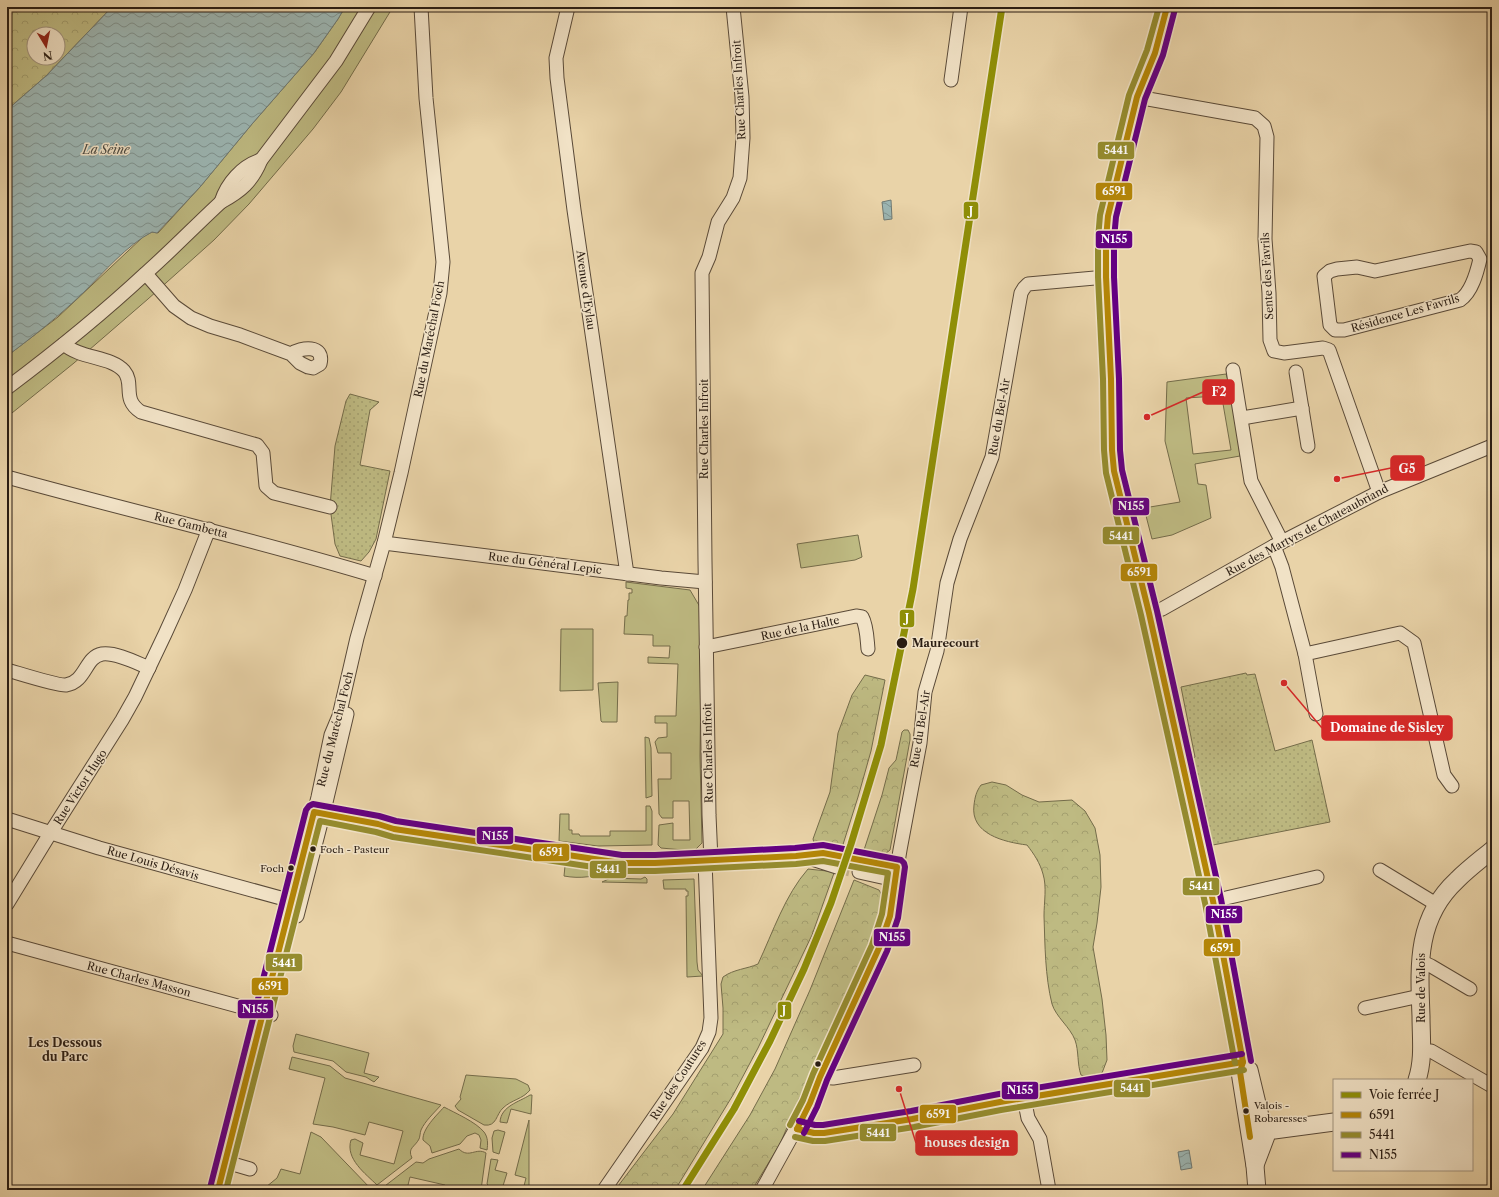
<svg xmlns="http://www.w3.org/2000/svg" width="1499" height="1197" font-family="'Libre Caslon Text',serif">
<style>
.grass{fill:#beba82;stroke:#746c4a}
.forest{fill:url(#forest-crowns);stroke:#746c4a;fill-rule:evenodd}
.park{fill:url(#park-dots);stroke:#746c4a}
.water{fill:url(#water-waves);stroke:#6e7973}
.lines{fill:none;stroke-linecap:round;stroke-linejoin:round}
.minor-tunnel{stroke:#c3af8a;stroke-width:13;stroke-dasharray:13 6;stroke-linecap:butt}
.minor-casing{stroke:#5a4a38;stroke-width:15}
.tertiary-casing{stroke:#5a4a38;stroke-width:19}
.minor{stroke:#f1e2c6;stroke-width:13}
.tertiary{stroke:#f1e2c6;stroke-width:17}
.bus-1-casing{stroke:#f1e2c6;stroke-width:9}
.bus-2-casing{stroke:#f1e2c6;stroke-width:9}
.bus-3-casing{stroke:#f1e2c6;stroke-width:9}
.bus-1{stroke:#b48607;stroke-width:6}
.bus-2{stroke:#958c2e;stroke-width:6}
.bus-3{stroke:#640082;stroke-width:6}
.rail-1-casing{stroke:#f1e2c6;stroke-width:10}
.rail-1{stroke:#8f8f07;stroke-width:7}
.stop-dot{fill:#2a1d13;stroke:#f1e2c6;stroke-width:1.5}
.labels{text-anchor:middle;dominant-baseline:central;stroke-width:3;stroke-linejoin:round;paint-order:stroke}
.bus-label{font-size:10px;fill:#2a1d13;stroke:#f1e2c6;text-anchor:start}
.street-label{font-size:11px;fill:#2a1d13;stroke:#f1e2c6}
.stop-label{font-size:11px;font-weight:bold;fill:#2a1d13;stroke:#f1e2c6;text-anchor:start}
.water-label{font-size:12px;font-style:italic;fill:#4c4b43;stroke:#f1e2c6}
.neighbourhood-label{font-size:12px;font-weight:bold;fill:#2a1d13;stroke:#f1e2c6}
.leader{fill:none;stroke:#d62828;stroke-width:1.5}
.callout-dot{fill:#d62828;stroke:#f1e2c6;stroke-width:1.5}
.callout{fill:#d62828;stroke:#d62828;stroke-width:1.5}
.callout-label{font-size:12px;text-anchor:middle;font-weight:bold;fill:#fff}
.line-badge{stroke:#f1e2c6;stroke-width:1.5}
.badge-label{font-size:11px;text-anchor:middle;font-weight:bold;fill:#fff}
</style>
<defs>
<pattern id="forest-crowns" width="20" height="18" patternUnits="userSpaceOnUse"><rect width="20" height="18" fill="#beba82"/><path d="M2 6a3 3 0 1 1 6 0M12 15a3 3 0 1 1 6 0" fill="none" stroke="#a39f6f"/></pattern>
<pattern id="park-dots" width="8" height="8" patternUnits="userSpaceOnUse"><rect width="8" height="8" fill="#beba82"/><path d="M2 2h.1M6 6h.1" fill="none" stroke="#a39f6f" stroke-width="1.8" stroke-linecap="round"/></pattern>
<pattern id="water-waves" width="16" height="10" patternUnits="userSpaceOnUse"><rect width="16" height="10" fill="#9cb6b3"/><path d="M0 5q4-4 8 0t8 0" fill="none" stroke="#7f9390"/></pattern>
</defs>
<rect width="100%" height="100%" fill="#e9d3a8"/>
<filter id="stains"><feTurbulence type="fractalNoise" baseFrequency=".005" numOctaves="4"/><feColorMatrix values="0 0 0 0 .2 0 0 0 0 .09 0 0 0 0 .02 0 0 0 .5 -.17"/></filter>
<radialGradient id="worn" r=".72"><stop offset=".6" stop-color="#630" stop-opacity="0"/><stop offset="1" stop-color="#630" stop-opacity=".3"/></radialGradient>
<g class="grass">
<polygon points="345,7 393,7 341,92 313,129 249,204 214,240 148,299 74,363 7,417 7,356 58,317 144,236 152,232 158,233 200,187 252,124 314,53 338,19"/>
<polygon points="1226,374 1233,395 1186,398 1193,454 1231,450 1222,398 1233,398 1240,456 1195,464 1198,484 1206,485 1211,518 1172,535 1152,539 1144,508 1180,502 1165,441 1167,382"/>
<polygon points="858,535 862,557 855,560 801,568 797,544"/>
<polygon points="626,582 690,590 700,607 701,666 700,756 702,843 694,851 661,848 658,845 659,825 673,823 673,840 690,840 689,801 673,801 673,818 662,818 659,814 658,779 671,779 671,753 658,753 655,742 658,738 667,737 667,723 655,723 655,716 676,716 678,664 648,663 648,657 669,658 670,646 653,646 653,635 624,634 625,616 627,616 628,600 629,600 629,593 632,593 632,589 626,588"/>
<polygon points="561,629 593,629 593,690 560,691"/>
<polygon points="618,682 617,722 602,722 601,721 598,683"/>
<polygon points="645,737 649,738 651,748 652,796 646,798"/>
<polygon points="646,806 650,806 652,811 652,845 598,846 559,841 560,814 569,814 569,830 572,830 572,834 579,834 580,836 610,836 610,831 646,831"/>
<path d="M566,863L605,869L610,870C596,877 580,879 564,876L565,866Z"/>
<polygon points="645,877 647,879 647,883 602,882 611,878 641,879"/>
<polygon points="694,879 697,962 698,970 703,976 687,977 686,896 688,896 688,891 686,891 686,889 664,889 663,880"/>
<polygon points="296,1034 369,1053 364,1073 379,1077 374,1082 366,1077 346,1072 333,1061 294,1052 293,1046"/>
<path d="M292,1057L330,1066L345,1078L441,1105C434,1113 425,1121 421,1130C420,1133 420,1137 419,1139C415,1147 407,1148 412,1158L377,1185C366,1174 345,1159 351,1140L355,1139L363,1143L360,1155L394,1164L403,1131L369,1122L365,1135L333,1127L313,1124L325,1078L289,1069Z"/>
<path d="M466,1075L516,1079L528,1085L530,1090C523,1099 511,1100 503,1108C496,1114 497,1127 484,1125L458,1110L455,1106L461,1099L460,1097Z"/>
<path d="M530,1095H532L531,1114L511,1109L507,1123L500,1122C501,1106 519,1102 530,1095Z"/>
<path d="M444,1107C455,1113 476,1122 484,1132C488,1137 488,1144 487,1150L480,1148L481,1140L479,1135L475,1133L467,1136L460,1144L432,1153L430,1146L423,1140C422,1129 437,1115 444,1107Z"/>
<polygon points="529,1120 529,1190 523,1190 526,1178 515,1175"/>
<polygon points="498,1130 505,1132 499,1154 493,1152 492,1138 494,1131"/>
<polygon points="311,1132 321,1137 372,1190 255,1190 266,1187 277,1178 281,1169 300,1174"/>
<path d="M459,1149C469,1159 476,1147 486,1153L481,1190H444L445,1185L410,1177L407,1189L383,1190L381,1189L416,1162L423,1163L429,1159Z"/>
<polygon points="491,1159 498,1160 495,1170 507,1173 502,1189 490,1187 487,1184"/>
</g>
<g class="forest">
<path d="M7,7H112L46,76L7,110ZM34,34H58V58H34Z"/>
<path d="M865,675L885,680L871,751L858,797L834,873L812,935L758,1048L733,1095L675,1190H615L673,1114L723,1034V1008L721,984L723,977C734,969 747,969 758,964C773,932 785,895 808,869L827,871L835,846L820,848L815,847L813,839L830,792L838,733L852,695Z"/>
<polygon points="904,730 908,730 910,734 910,740 890,850 880,858 870,856 863,853 882,795 889,768 896,760 902,732"/>
<path d="M992,782L1006,785L1022,795L1039,802L1072,800L1085,811L1095,828L1100,855L1101,887L1097,923L1093,947L1102,999L1106,1035L1107,1060L1102,1073C1095,1076 1088,1078 1081,1075C1077,1064 1079,1051 1075,1040C1070,1027 1056,1017 1052,1004C1045,976 1045,945 1044,916C1044,902 1047,887 1043,874C1040,863 1034,854 1027,845C1004,842 970,834 974,805C975,797 976,792 981,785Z"/>
<polygon points="854,880 879,890 884,899 880,918 841,1012 799,1099 780,1144 752,1190 702,1190 750,1115 775,1069 810,990"/>
</g>
<g class="park">
<polygon points="350,394 379,402 370,410 360,465 390,471 376,539 369,552 361,561 340,556 335,544 330,507 335,446 346,401"/>
<polygon points="1246,673 1247,675 1255,674 1275,751 1312,740 1330,822 1213,845 1205,836 1191,763 1192,759 1195,757 1181,687"/>
</g>
<g class="water">
<path d="M112,7H345L338,19L314,53L252,124L200,187L157,233L152,232C127,245 104,272 83,293C59,316 34,336 7,356V110L46,76Z"/>
<polygon points="891,200 892,219 884,220 882,202"/>
<polygon points="1189,1150 1192,1168 1181,1170 1178,1152"/>
</g>
<g class="lines">
<g class="minor-tunnel">
<polyline points="841,856 862,861"/>
<polyline points="837,867 859,872"/>
</g>
<g class="minor-casing">
<g id="minor">
<polyline points="568,7 556,58 557,78 574,210 627,574"/>
<polyline points="951,80 961,7"/>
<polyline points="1137,97 1255,118 1264,126 1267,137 1265,239 1269,293 1270,340 1274,351 1284,353 1323,348 1329,350 1379,492"/>
<path d="M221,202C227,183 242,166 261,160"/>
<path d="M1470,251L1476,252L1480,259C1477,272 1472,292 1460,300L1344,330H1335L1330,325L1324,276L1330,271L1337,269L1357,267L1375,271Z"/>
<path d="M146,274L174,306L191,318L210,326L240,335L291,354L300,363L308,367L313,368L320,364C325,344 301,347 291,354"/>
<path d="M64,344C80,359 111,356 124,371C135,384 121,399 141,412L257,445L263,453L266,486L274,493L330,507"/>
<polyline points="1233,370 1251,481 1282,542"/>
<polyline points="1296,372 1308,446"/>
<path d="M7,388C55,352 102,314 146,273C172,250 196,225 221,202C241,191 252,182 261,160L336,61L369,7"/>
<polyline points="1242,418 1302,408"/>
<path d="M7,477C129,511 253,539 375,576"/>
<polyline points="384,543 661,578 705,582"/>
<polyline points="1274,546 1282,567 1305,654"/>
<polyline points="1149,613 1162,609 1274,546 1379,492 1492,446"/>
<path d="M706,647L856,616L862,617C867,626 867,639 868,649"/>
<path d="M7,670C18,673 58,686 66,685C86,682 85,657 102,654C116,652 137,663 149,668"/>
<polyline points="1316,714 1305,654 1400,633 1414,643 1444,775 1452,786"/>
<polyline points="315,813 378,824 394,829 605,861 632,864 655,863 796,856 823,853 841,856"/>
<polyline points="7,819 99,848 299,903"/>
<polyline points="806,857 837,867"/>
<polyline points="711,860 709,815 705,561 702,273 709,257 718,222 733,198 740,178 743,138 742,97 733,7"/>
<polyline points="862,861 897,867"/>
<polyline points="1380,870 1436,904"/>
<polyline points="859,872 895,880"/>
<polyline points="1213,901 1317,877"/>
<polyline points="7,904 51,832 122,720 135,697 165,634 185,590 209,529"/>
<polyline points="297,916 323,815 347,714"/>
<polyline points="7,943 271,1015"/>
<polyline points="1420,961 1431,966 1470,989"/>
<polyline points="1365,1008 1420,996"/>
<polyline points="1421,1051 1431,1051 1492,1086"/>
<polyline points="820,1077 833,1078 914,1065"/>
<polyline points="1024,1098 1028,1118 1040,1139 1049,1190"/>
<polyline points="797,1129 814,1133 824,1133 912,1119 1000,1102 1243,1062"/>
<polyline points="226,1162 250,1169"/>
<polyline points="218,1190 264,1012 318,797 331,735 339,716 357,638 384,543 401,473 440,293 443,262 426,98 421,7"/>
<polyline points="604,1190 702,1048 709,1032 711,1018 705,861"/>
<polyline points="762,1190 810,1103 820,1077 879,948 888,923 900,850 920,743 925,692 937,651 947,583 960,539 992,457 1021,293 1024,288 1028,284 1106,277"/>
</g>
</g>
<g class="tertiary-casing">
<g id="tertiary">
<polyline points="1167,7 1155,53 1137,97 1108,216 1106,239 1106,277 1111,379 1112,450 1114,471 1149,613 1213,901 1243,1062 1240,1072 1255,1166 1257,1190"/>
<polyline points="1249,1070 1260,1116 1265,1127 1266,1136 1255,1165"/>
<path d="M1417,1080C1424,1059 1421,1038 1421,1016C1419,965 1416,918 1457,880C1468,869 1480,860 1492,850"/>
<polyline points="1255,1128 1265,1127 1274,1130 1334,1122"/>
</g>
</g>
<use href="#minor" class="minor"/>
<use href="#tertiary" class="tertiary"/>
<g class="bus-1-casing">
<g id="bus-1">
<polyline points="1167,7 1155,53 1137,97 1108,216 1106,239 1106,277 1111,379 1112,450 1114,471 1149,613 1213,901 1243,1062 1240,1072 1250,1137"/>
<polyline points="797,1129 814,1133 824,1133 912,1119 1000,1102 1243,1062"/>
<polyline points="218,1190 314,812 378,824 394,829 621,863 655,863 796,856 823,853 897,867 890,916 879,948 820,1077 810,1103 797,1129"/>
</g>
</g>
<g class="bus-2-casing">
<g id="bus-2">
<polyline points="1159,7 1147,50 1129,95 1100,215 1098,239 1098,277 1103,379 1104,450 1106,473 1141,615 1205,903 1235,1063"/>
<polyline points="795,1137 813,1141 825,1141 914,1127 1001,1110 1244,1070"/>
<polyline points="226,1190 320,821 376,832 393,837 620,871 655,871 796,864 823,861 888,873 882,914 872,945 813,1074 803,1100 790,1125"/>
</g>
</g>
<g class="bus-3-casing">
<g id="bus-3">
<polyline points="1175,9 1163,55 1145,99 1116,217 1114,239 1114,277 1119,379 1120,450 1122,470 1157,611 1221,899 1251,1061"/>
<polyline points="799,1121 815,1125 823,1125 911,1111 999,1094 1242,1054"/>
<polyline points="210,1188 306,810 309,806 313,804 379,816 396,821 622,855 655,855 795,848 823,845 901,860 904,863 905,867 898,918 887,951 827,1080 817,1107 804,1133"/>
</g>
</g>
<use href="#bus-1" class="bus-1"/>
<use href="#bus-2" class="bus-2"/>
<use href="#bus-3" class="bus-3"/>
<g class="rail-1-casing">
<polyline id="rail-1" points="683,1190 734,1109 770,1041 804,969 831,903 851,844 881,745 913,589 1002,7"/>
</g>
<use href="#rail-1" class="rail-1"/>
</g>
<g class="stop-dot">
<circle cx="902" cy="643" r="6"/>
<circle cx="313" cy="849" r="3.5"/>
<circle cx="291" cy="868" r="3.5"/>
<circle cx="818" cy="1064" r="3.5"/>
<circle cx="1246" cy="1111" r="3.5"/>
</g>
<g class="labels">
<g class="bus-label">
<text x="320" y="849">Foch - Pasteur</text>
<text x="284" y="868" text-anchor="end">Foch</text>
<text x="1254" y="1105">Valois -<tspan x="1254" dy="13">Robaresses</tspan></text>
</g>
<g class="street-label">
<text transform="translate(739 90) rotate(-93)">Rue Charles Infroit</text>
<text transform="translate(1267 276) rotate(-93)">Sente des Favrils</text>
<text transform="translate(586 290) rotate(82)">Avenue d'Eylau</text>
<text transform="translate(1405 313) rotate(-16)">Résidence Les Favrils</text>
<text transform="translate(429 339) rotate(-79)">Rue du Maréchal Foch</text>
<text transform="translate(999 417) rotate(-80)">Rue du Bel-Air</text>
<text transform="translate(704 429) rotate(-90)">Rue Charles Infroit</text>
<text transform="translate(191 525) rotate(14)">Rue Gambetta</text>
<text transform="translate(1307 530) rotate(-28)">Rue des Martyrs de Chateaubriand</text>
<text transform="translate(545 563) rotate(7)">Rue du Général Lepic</text>
<text transform="translate(800 628) rotate(-12)">Rue de la Halte</text>
<text transform="translate(335 729) rotate(-76)">Rue du Maréchal Foch</text>
<text transform="translate(920 729) rotate(-81)">Rue du Bel-Air</text>
<text transform="translate(708 753) rotate(-91)">Rue Charles Infroit</text>
<text transform="translate(80 787) rotate(-57)">Rue Victor Hugo</text>
<text transform="translate(153 863) rotate(16)">Rue Louis Désavis</text>
<text transform="translate(139 979) rotate(15)">Rue Charles Masson</text>
<text transform="translate(1421 988) rotate(-90)">Rue de Valois</text>
<text transform="translate(678 1080) rotate(-57)">Rue des Coutures</text>
</g>
<g class="stop-label">
<text x="912" y="643">Maurecourt</text>
</g>
<g class="water-label">
<text x="106" y="149">La Seine</text>
</g>
<g class="neighbourhood-label">
<text x="65" y="1042">Les Dessous<tspan x="65" dy="14">du Parc</tspan></text>
</g>
</g>
<path class="leader" d="M1147 417L1203 392M1337 479L1391 468M1284 683L1322 728M899 1089L916 1143"/>
<g class="callout-dot">
<circle cx="1147" cy="417" r="4"/>
<circle cx="1337" cy="479" r="4"/>
<circle cx="1284" cy="683" r="4"/>
<circle cx="899" cy="1089" r="4"/>
</g>
<g class="callout">
<rect x="1203" y="380" width="31" height="24" rx="4"/>
<rect x="1391" y="456" width="33" height="24" rx="4"/>
<rect x="1322" y="716" width="130" height="24" rx="4"/>
<rect x="916" y="1131" width="101" height="24" rx="4"/>
</g>
<g class="callout-label">
<text x="1219" y="396">F2</text>
<text x="1407" y="473">G5</text>
<text x="1387" y="732">Domaine de Sisley</text>
<text x="967" y="1147">houses design</text>
</g>
<g class="line-badge">
<rect x="1097" y="141" width="38" height="19" rx="4" fill="#958c2e"/>
<rect x="1095" y="182" width="38" height="19" rx="4" fill="#b48607"/>
<rect x="963" y="201" width="16" height="19" rx="4" fill="#8f8f07"/>
<rect x="1095" y="230" width="38" height="19" rx="4" fill="#640082"/>
<rect x="1112" y="497" width="38" height="19" rx="4" fill="#640082"/>
<rect x="1102" y="526" width="38" height="19" rx="4" fill="#958c2e"/>
<rect x="1120" y="563" width="38" height="19" rx="4" fill="#b48607"/>
<rect x="899" y="609" width="16" height="19" rx="4" fill="#8f8f07"/>
<rect x="476" y="826" width="38" height="19" rx="4" fill="#640082"/>
<rect x="532" y="843" width="38" height="19" rx="4" fill="#b48607"/>
<rect x="589" y="860" width="38" height="19" rx="4" fill="#958c2e"/>
<rect x="1182" y="877" width="38" height="19" rx="4" fill="#958c2e"/>
<rect x="1205" y="905" width="38" height="19" rx="4" fill="#640082"/>
<rect x="873" y="928" width="38" height="19" rx="4" fill="#640082"/>
<rect x="1203" y="938" width="38" height="19" rx="4" fill="#b48607"/>
<rect x="265" y="953" width="38" height="19" rx="4" fill="#958c2e"/>
<rect x="251" y="977" width="38" height="19" rx="4" fill="#b48607"/>
<rect x="237" y="999" width="37" height="20" rx="4" fill="#640082"/>
<rect x="777" y="1001" width="15" height="19" rx="4" fill="#8f8f07"/>
<rect x="1113" y="1079" width="38" height="19" rx="4" fill="#958c2e"/>
<rect x="1001" y="1081" width="38" height="19" rx="4" fill="#640082"/>
<rect x="919" y="1104" width="38" height="20" rx="4" fill="#b48607"/>
<rect x="859" y="1123" width="38" height="19" rx="4" fill="#958c2e"/>
</g>
<g class="badge-label">
<text x="1116" y="154">5441</text>
<text x="1114" y="195">6591</text>
<text x="971" y="215">J</text>
<text x="1114" y="243">N155</text>
<text x="1131" y="510">N155</text>
<text x="1121" y="540">5441</text>
<text x="1139" y="576">6591</text>
<text x="907" y="622">J</text>
<text x="495" y="840">N155</text>
<text x="551" y="856">6591</text>
<text x="608" y="873">5441</text>
<text x="1201" y="890">5441</text>
<text x="1224" y="918">N155</text>
<text x="892" y="941">N155</text>
<text x="1222" y="952">6591</text>
<text x="284" y="967">5441</text>
<text x="270" y="990">6591</text>
<text x="255" y="1013">N155</text>
<text x="784" y="1014">J</text>
<text x="1132" y="1092">5441</text>
<text x="1020" y="1094">N155</text>
<text x="938" y="1118">6591</text>
<text x="878" y="1137">5441</text>
</g>
<rect width="1499" height="1197" fill="none" stroke="#e9d3a8" stroke-width="24"/>
<rect x="8" y="8" width="1483" height="1181" fill="none" stroke="#2a1d13" stroke-width="2"/>
<rect x="12" y="12" width="1475" height="1173" fill="none" stroke="#2a1d13"/>
<rect x="1333" y="1079" width="140" height="92" fill="#f1e2c6" stroke="#a1937e"/>
<rect x="1341" y="1092" width="20" height="6" fill="#8f8f07" stroke="#a1937e"/>
<text x="1369" y="1099" font-size="12" fill="#2a1d13">Voie ferrée J</text>
<rect x="1341" y="1112" width="20" height="6" fill="#b48607" stroke="#a1937e"/>
<text x="1369" y="1119" font-size="12" fill="#2a1d13">6591</text>
<rect x="1341" y="1132" width="20" height="6" fill="#958c2e" stroke="#a1937e"/>
<text x="1369" y="1139" font-size="12" fill="#2a1d13">5441</text>
<rect x="1341" y="1152" width="20" height="6" fill="#640082" stroke="#a1937e"/>
<text x="1369" y="1159" font-size="12" fill="#2a1d13">N155</text>
<g transform="translate(46 46) rotate(170)"><circle r="19" fill="#f1e2c6" stroke="#a1937e"/>
<path d="M0-3L7 15L0 10L-7 15Z" fill="#8f2418"/>
<text y="-6" font-size="11" font-weight="bold" text-anchor="middle" fill="#2a1d13">N</text>
</g>
<rect width="100%" height="100%" filter="url(#stains)"/>
<rect width="100%" height="100%" fill="url(#worn)"/>
</svg>
